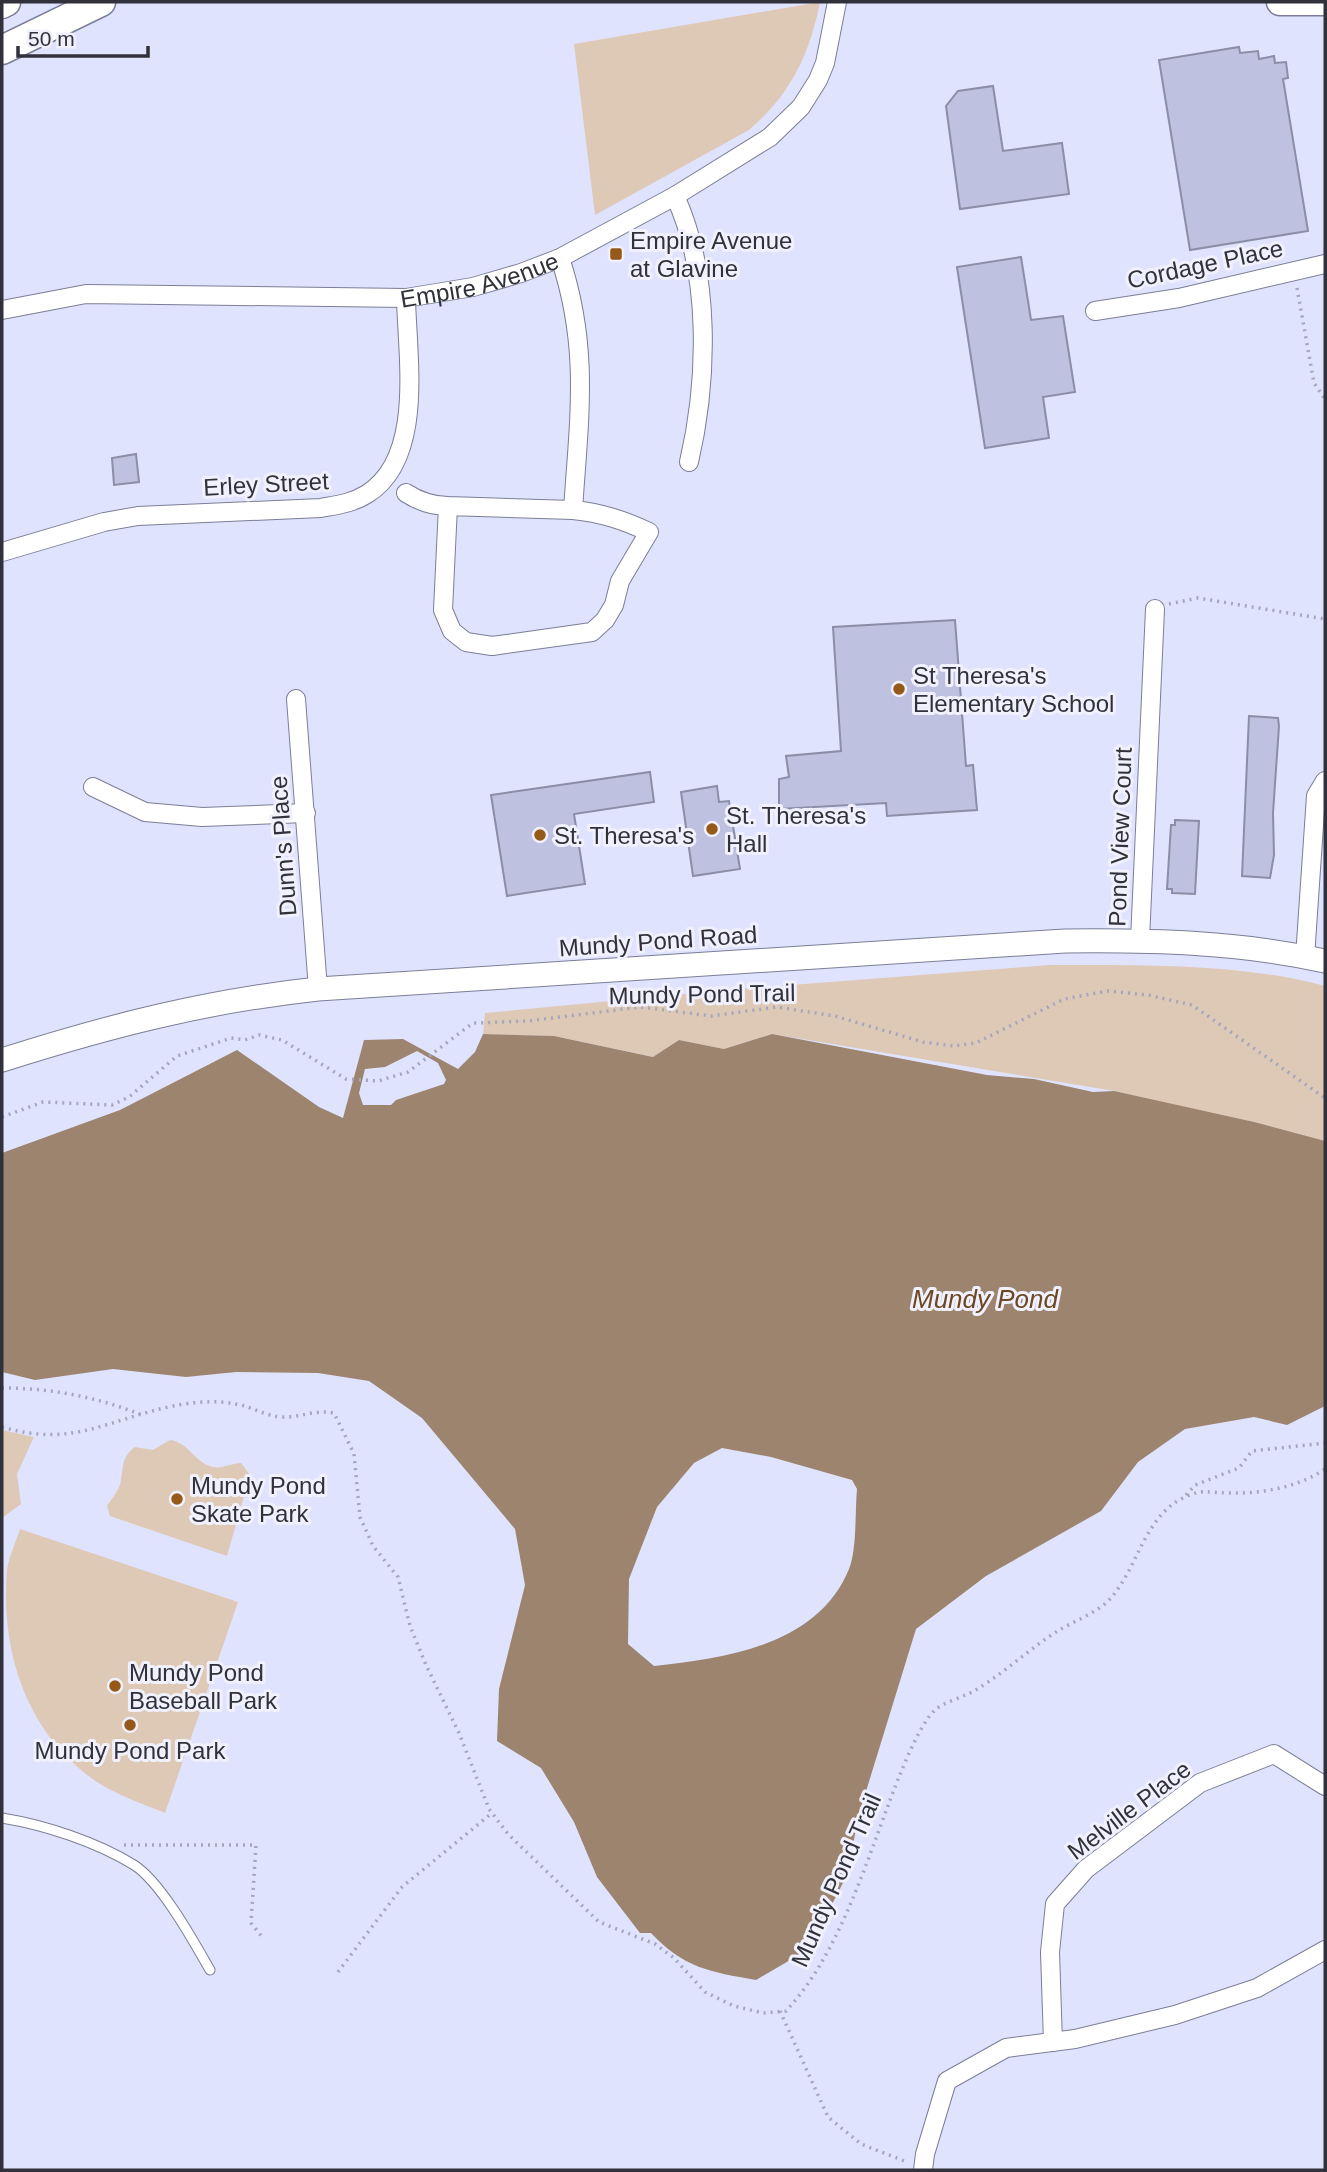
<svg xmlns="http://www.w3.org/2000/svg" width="1327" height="2172" font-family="Arial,sans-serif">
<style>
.green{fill:#dec9b7}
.water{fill:#9c846f;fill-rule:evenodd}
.building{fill:#bec1e0;stroke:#8b8ea6;stroke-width:2}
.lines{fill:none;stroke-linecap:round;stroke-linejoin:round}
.service-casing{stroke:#7b7e96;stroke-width:11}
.minor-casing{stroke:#7b7e96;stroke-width:20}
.tertiary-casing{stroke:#7b7e96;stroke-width:25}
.secondary-casing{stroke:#7b7e96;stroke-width:29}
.primary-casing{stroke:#7b7e96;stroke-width:31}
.path{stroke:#a4a6bc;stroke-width:3.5;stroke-dasharray:2 5;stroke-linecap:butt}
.service{stroke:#fff;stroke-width:9}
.minor{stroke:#fff;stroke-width:18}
.tertiary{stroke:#fff;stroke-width:23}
.secondary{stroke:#fff;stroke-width:26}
.primary{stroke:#fff;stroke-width:28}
.poi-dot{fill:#95591a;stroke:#f0f1fc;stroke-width:2.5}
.labels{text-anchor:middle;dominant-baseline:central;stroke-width:6;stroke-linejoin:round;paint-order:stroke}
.poi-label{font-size:24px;fill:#30313b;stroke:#f0f1fc;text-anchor:start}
.street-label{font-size:24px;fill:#30313b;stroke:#f0f1fc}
.water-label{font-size:26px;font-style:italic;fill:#6e4824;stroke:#f0f1fc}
</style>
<rect width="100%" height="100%" fill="#e0e3fe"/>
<g class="green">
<path d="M820,2C810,54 790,95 749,130L595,215L574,44Z"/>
<path d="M1050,965C1137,965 1241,963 1325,986V1142L1114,1091L772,1034L724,1049L679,1040L654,1057L554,1036L483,1034L485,1013L738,989Z"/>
<polygon points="2,1430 34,1437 17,1474 21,1504 2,1518"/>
<path d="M170,1440C188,1442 195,1463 213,1467C222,1469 232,1463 241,1463L250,1475L227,1556L110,1516L107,1506C111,1500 117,1492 120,1485C124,1469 120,1458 135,1447L153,1450Z"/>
<path d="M20,1529L238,1602L165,1813C143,1804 117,1795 97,1782C27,1735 0,1652 7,1570C9,1556 16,1542 20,1529Z"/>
</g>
<path class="water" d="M483,1034L554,1036L653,1057L679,1040L724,1049L772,1034L987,1075L1034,1079L1093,1092L1114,1091L1254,1122L1325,1141V1406L1287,1425L1254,1417L1185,1429L1138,1462L1101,1511L986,1576L916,1629L859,1814L847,1875L809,1949L756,1980C710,1972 684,1968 651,1933H640L597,1877L574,1822L541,1768L497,1741L499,1689L525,1585L515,1529L422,1418L369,1381L318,1373L236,1372L186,1377L113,1369L35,1380L2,1372V1153L120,1110L237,1050L319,1107L343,1118L364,1040L403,1039L458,1069L475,1052ZM417,1051L438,1063L446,1080L444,1084L396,1100L391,1105H363L359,1093L365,1069L385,1067ZM722,1448L771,1457L852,1480L857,1489C855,1510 857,1550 849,1569C818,1645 727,1658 654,1666L628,1644L629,1579L657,1507L694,1463Z"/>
<g class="building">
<polygon points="1239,47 1240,53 1258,51 1259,59 1274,56 1275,63 1286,62 1288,78 1283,79 1308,231 1190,250 1159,60"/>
<polygon points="993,86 1003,151 1062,143 1069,194 960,209 946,106 958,91"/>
<polygon points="1021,257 1031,320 1063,316 1075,392 1043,397 1049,438 985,448 957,267"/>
<polygon points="136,454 139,482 114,485 112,458"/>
<polygon points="955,620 966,766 973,765 977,810 887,816 886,803 779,809 779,779 789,777 786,756 841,751 833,627"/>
<polygon points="1249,716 1278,718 1279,726 1273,813 1274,855 1270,878 1242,876"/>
<polygon points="650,772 654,802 574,814 585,884 507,896 491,795"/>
<polygon points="717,786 719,802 729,801 740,869 693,876 681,792"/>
<polygon points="1175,820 1199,821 1195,894 1172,893 1172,889 1167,889 1171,825 1175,825"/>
</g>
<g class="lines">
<g class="service-casing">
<path id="service" d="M2,1818C45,1825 97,1842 134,1865C161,1882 194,1942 210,1970"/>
</g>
<g class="minor-casing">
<g id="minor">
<path d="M675,196C711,274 708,380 689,462"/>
<path d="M560,258C590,348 579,418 573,510"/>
<path id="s1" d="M2,310L86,294L406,298L473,287L521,273L560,258L675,196L770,137L801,107L818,80L825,63L837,2"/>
<polyline points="1095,311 1179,298 1325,264"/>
<path d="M406,493C420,502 432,506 448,506L573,510C602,513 623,520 649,532L620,581L614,605L605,620L592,632L492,646L466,642L452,631L443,610L448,506"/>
<path d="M2,552L104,522L138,516L321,508C337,505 353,503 367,494C425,458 407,356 406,298"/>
<polyline points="296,699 318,989"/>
<polyline points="93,787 145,812 202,817 306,813"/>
<polyline points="1140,940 1155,609"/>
<polyline points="1305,957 1316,796 1325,781"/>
<polyline points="1053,2042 1050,1952 1055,1904 1086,1869 1200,1783 1274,1754 1325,1786"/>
<polyline points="923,2170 925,2154 947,2081 1006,2048 1075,2039 1175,2015 1257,1988 1325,1950"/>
</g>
</g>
<g class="tertiary-casing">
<path id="tertiary" d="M2,1060C109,1026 206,1001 318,989L1065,941C1152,940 1240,942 1325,961"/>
</g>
<g class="secondary-casing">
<polyline id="secondary" points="1280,2 1325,2"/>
</g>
<g class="primary-casing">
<g id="primary">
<polyline points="2,4 6,2"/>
<polyline points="2,50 101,2"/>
</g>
</g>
<g class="path">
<polyline points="1297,288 1314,383 1325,399"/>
<polyline points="1169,604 1198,598 1325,619"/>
<polyline points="2,1117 43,1102 112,1105 129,1097 177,1056 231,1038 245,1040 259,1035 282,1040 346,1079 378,1081 408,1072 473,1023 528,1021 641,1007 711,1016 777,1007 835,1016 923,1042 954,1046 976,1043 1064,999 1108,991 1148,995 1192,1005 1325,1098"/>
<path d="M2,1388C51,1388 97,1397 142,1415"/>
<path d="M2,1427C73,1448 106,1420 173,1406C192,1402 217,1400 236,1404C253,1407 265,1416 282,1417C300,1418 315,1409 334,1413L354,1454L360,1517L373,1546L398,1577L410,1626L426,1665L459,1733L489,1809L508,1834L599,1922L655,1944L674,1958L705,1992L734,2006L763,2013L786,2011C837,1956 863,1872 889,1803C898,1779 918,1725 936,1709C943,1703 965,1696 974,1691C1003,1674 1028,1650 1056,1632C1073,1621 1096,1614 1110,1599C1138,1568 1144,1517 1183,1498C1203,1488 1208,1493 1229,1493C1261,1494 1299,1487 1325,1469"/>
<polyline points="1186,1495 1195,1485 1239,1468 1252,1451 1325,1443"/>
<polyline points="124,1845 256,1845 251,1923 263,1938"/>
<polyline points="338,1972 402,1887 492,1813"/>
<polyline points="780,2011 828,2117 861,2144 907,2162"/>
</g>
<use href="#service" class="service"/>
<use href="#minor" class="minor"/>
<use href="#tertiary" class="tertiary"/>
<use href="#secondary" class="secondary"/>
<use href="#primary" class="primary"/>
</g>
<g class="poi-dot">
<rect x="609" y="247" width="14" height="14" rx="3.5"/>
<circle cx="899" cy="689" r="7"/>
<circle cx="712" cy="829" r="7"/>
<circle cx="540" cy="835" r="7"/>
<circle cx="177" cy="1499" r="7"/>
<circle cx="115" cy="1686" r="7"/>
<circle cx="130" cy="1725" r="7"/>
</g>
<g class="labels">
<g class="poi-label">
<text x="630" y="240">Empire Avenue<tspan x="630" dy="28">at Glavine</tspan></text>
<text x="913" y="675">St Theresa's<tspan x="913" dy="28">Elementary School</tspan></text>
<text x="726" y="815">St. Theresa's<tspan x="726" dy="28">Hall</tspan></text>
<text x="554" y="835">St. Theresa's</text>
<text x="191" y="1485">Mundy Pond<tspan x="191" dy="28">Skate Park</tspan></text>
<text x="129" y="1672">Mundy Pond<tspan x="129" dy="28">Baseball Park</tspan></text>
<text x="130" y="1750" text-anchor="middle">Mundy Pond Park</text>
</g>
<g class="street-label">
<text transform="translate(1205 264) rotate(-12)">Cordage Place</text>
<text stroke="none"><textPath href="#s1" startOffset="481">Empire Avenue</textPath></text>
<text transform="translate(266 484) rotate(-3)">Erley Street</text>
<text transform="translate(1120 837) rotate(-88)">Pond View Court</text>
<text transform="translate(283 846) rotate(-94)">Dunn's Place</text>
<text transform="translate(658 941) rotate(-4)">Mundy Pond Road</text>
<text transform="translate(702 994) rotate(-1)">Mundy Pond Trail</text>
<text transform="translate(1129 1810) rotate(-37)">Melville Place</text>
<text transform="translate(836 1880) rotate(-66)">Mundy Pond Trail</text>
</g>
<g class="water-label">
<text x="985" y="1299">Mundy Pond</text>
</g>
</g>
<rect width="1327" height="2172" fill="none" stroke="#30313b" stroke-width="7"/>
<path d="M18 46v10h130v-10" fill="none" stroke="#30313b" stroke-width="3.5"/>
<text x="28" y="46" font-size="21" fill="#30313b" stroke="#f0f1fc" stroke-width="5" paint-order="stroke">50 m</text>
</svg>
